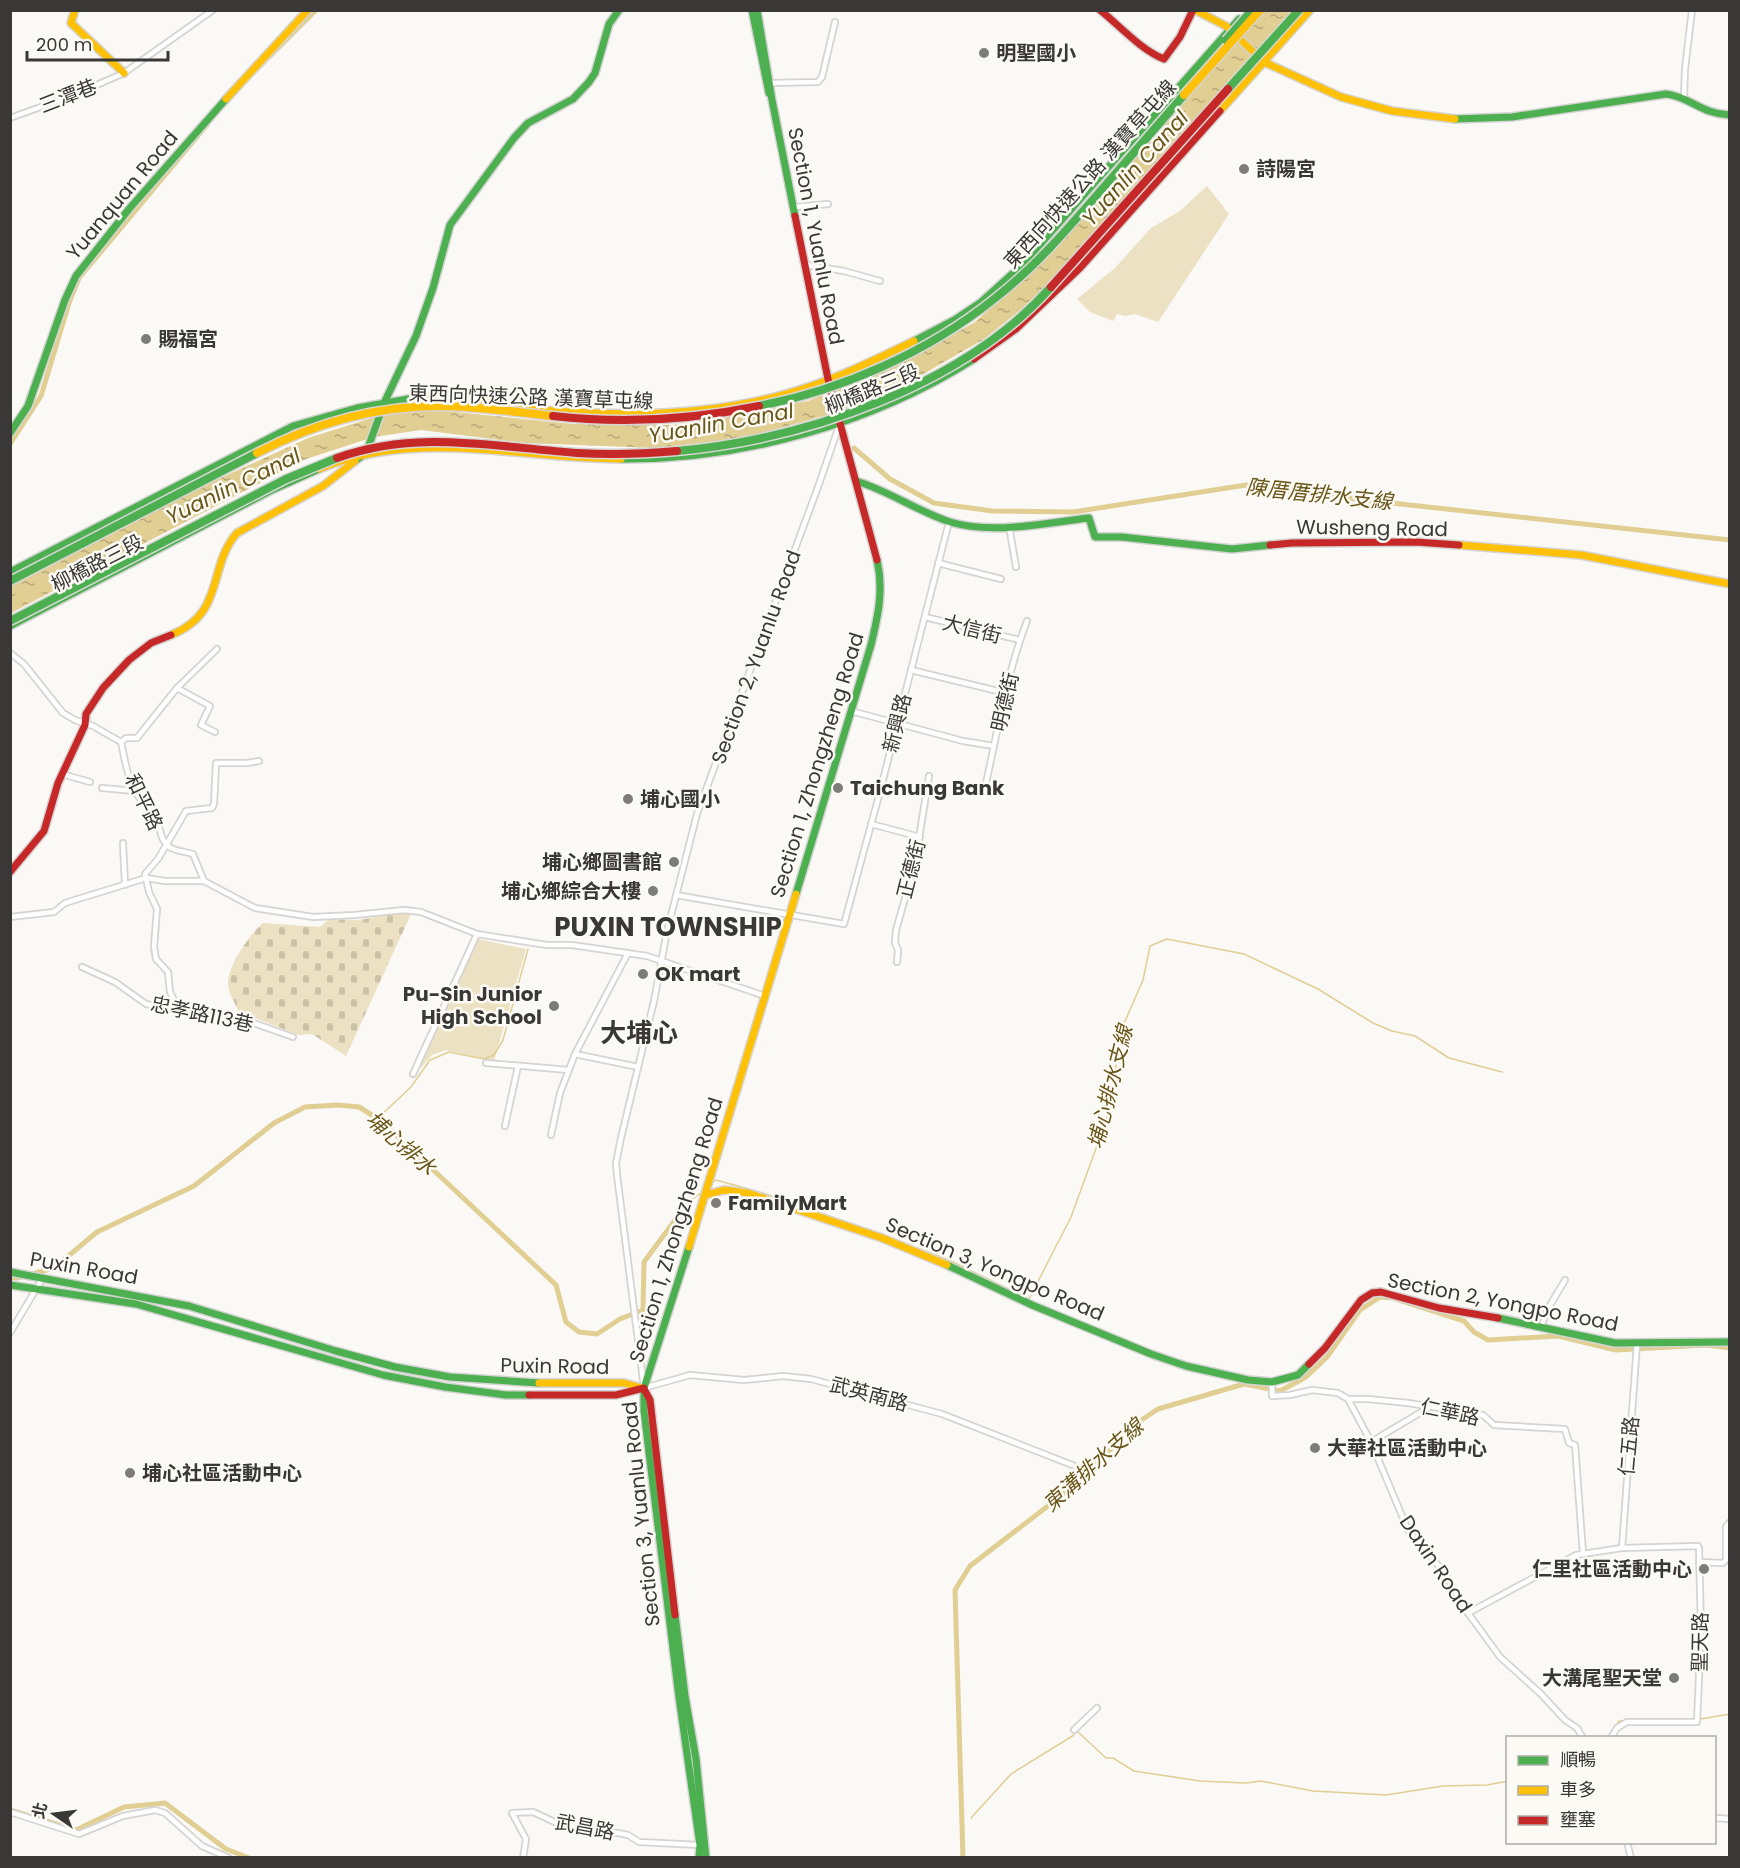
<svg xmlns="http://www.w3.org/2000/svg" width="1740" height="1868" font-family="Poppins,'Noto Sans TC',sans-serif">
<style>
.green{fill:#ece1c2}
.cemetery{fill:url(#cemetery-stones)}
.water{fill:url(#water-ripples)}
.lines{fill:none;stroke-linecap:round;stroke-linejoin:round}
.stream{stroke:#e1ce93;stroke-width:1.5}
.canal{stroke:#e1ce93;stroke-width:5}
.street-casing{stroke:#d5d4d2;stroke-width:8}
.fast-casing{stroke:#d5d4d2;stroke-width:10}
.slow-casing{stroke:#d5d4d2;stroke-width:10}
.jam-casing{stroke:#d5d4d2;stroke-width:10}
.street{stroke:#fefefe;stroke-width:4.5}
.fast{stroke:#4caf50;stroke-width:7}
.slow{stroke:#ffc107;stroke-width:7}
.jam{stroke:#c62828;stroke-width:7}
.fast-bridge-casing{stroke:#d6d5d4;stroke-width:11;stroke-linecap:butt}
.slow-bridge-casing{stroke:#d6d5d4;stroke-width:11;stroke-linecap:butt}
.jam-bridge-casing{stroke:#d6d5d4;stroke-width:11;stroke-linecap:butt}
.fast-bridge{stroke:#4caf50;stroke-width:8}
.slow-bridge{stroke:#ffc107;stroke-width:8}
.jam-bridge{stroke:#c62828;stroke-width:8}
.poi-dot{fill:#7d7c79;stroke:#fcfaf4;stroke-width:2}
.labels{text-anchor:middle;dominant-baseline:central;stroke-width:5;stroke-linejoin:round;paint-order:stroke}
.poi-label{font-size:20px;font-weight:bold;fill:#393836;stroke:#fcfaf4;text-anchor:start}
.street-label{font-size:20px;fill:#393836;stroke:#fcfaf4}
.water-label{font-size:21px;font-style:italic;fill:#685518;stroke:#fcfaf4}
.district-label{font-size:26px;font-weight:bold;fill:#393836;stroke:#fcfaf4}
</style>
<defs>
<pattern id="cemetery-stones" width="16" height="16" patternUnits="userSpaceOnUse" patternTransform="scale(1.5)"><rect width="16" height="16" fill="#ece1c2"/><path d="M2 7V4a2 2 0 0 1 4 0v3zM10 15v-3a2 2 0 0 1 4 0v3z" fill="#cbc2a7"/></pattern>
<pattern id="water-ripples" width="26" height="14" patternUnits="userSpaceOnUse" patternTransform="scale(1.5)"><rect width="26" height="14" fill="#e1ce93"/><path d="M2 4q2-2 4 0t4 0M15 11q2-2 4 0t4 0" fill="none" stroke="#b7a879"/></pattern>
</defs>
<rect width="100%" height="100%" fill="#faf9f6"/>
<g class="green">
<polygon points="1207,186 1229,214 1158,322 1135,314 1125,316 1117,314 1113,321 1090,312 1077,299 1115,268 1151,228 1180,211"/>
<polygon points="478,939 526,949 494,1061 446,1050 432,1055 418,1071"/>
</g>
<path class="cemetery" d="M400,913L411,914L346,1056L312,1034L299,1035L239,1012C236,1005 231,997 229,990C223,971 249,935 263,923L320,927L329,919L358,920Z"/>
<polygon class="water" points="1264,11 1295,11 1063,271 1018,312 984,339 908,383 834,413 742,439 655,448 525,443 421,430 374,437 306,459 11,613 11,585 177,498 308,438 381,415 425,409 573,424 672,425 808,401 917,355 975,322 1034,268"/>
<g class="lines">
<g class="stream">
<polyline points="378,1118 411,1087 430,1060 449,1052 484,1059 494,1055 503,1040 528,949"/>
<polyline points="712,1183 716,1180 763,1193 886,1236 949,1260 1029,1299 1071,1217 1106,1121 1123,1026 1143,980 1150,946 1167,939 1244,954 1318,989 1373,1023 1392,1031 1415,1036 1449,1058 1502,1072"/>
<polyline points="687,1204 704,1190"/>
<polyline points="1650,1720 1701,1719 1730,1714"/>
<polyline points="1078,1732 1106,1758 1113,1758 1134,1771 1200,1781 1246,1783 1261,1781 1313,1791 1386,1795 1443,1786 1487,1785 1508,1781"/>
<polyline points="1608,1738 1619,1721 1624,1721"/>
<polyline points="971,1818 1011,1774 1074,1735"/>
<polyline points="962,1826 964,1824"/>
</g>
<g class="canal">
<polyline points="251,75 316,10"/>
<polyline points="10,444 41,396 69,303 79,278 207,125"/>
<polyline points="854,448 890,479 934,503 992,511 1073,512 1246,485 1309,494 1730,540"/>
<polyline points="10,1278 17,1278 54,1268 97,1232 194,1186 274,1123 305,1107 338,1105 359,1107 380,1120 556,1285 566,1322 579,1332 597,1334 620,1319 643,1310 644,1262 687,1204"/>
<polyline points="10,1810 76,1830 124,1807 165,1803 226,1849 249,1858"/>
<polyline points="963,1858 955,1590 970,1566 1079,1482 1134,1425 1158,1409 1244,1384 1280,1391 1306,1377 1327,1357 1360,1310 1380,1297 1393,1298 1464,1321 1474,1332 1488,1340 1558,1336 1616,1350 1706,1345 1730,1348"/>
</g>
<g class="street-casing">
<g id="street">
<polyline points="770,83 818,82 822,77 835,22"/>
<polyline points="1684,97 1685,69 1692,10"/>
<polyline points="10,118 74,95 124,73 213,10"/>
<polyline points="794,207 828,204"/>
<polyline points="806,265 844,271 880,281"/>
<polyline points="840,423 818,487 697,814 667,931 654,1001 621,1138 616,1163 617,1175 644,1388 690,1375 744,1380 783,1376 811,1379 942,1414 1085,1470"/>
<polyline points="1009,526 1016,567"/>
<polyline points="938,563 1001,579"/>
<polyline points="925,617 1020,640"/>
<path d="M10,653L24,664L63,713L75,720L93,726L121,742C125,761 128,782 140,799C145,806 153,812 157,821C161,830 160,839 168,846C176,852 184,851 193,854L204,881"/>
<polyline points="911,670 1006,693"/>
<polyline points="177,688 210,706 201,725 215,732"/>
<polyline points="851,711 963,741 994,746"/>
<polyline points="121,742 126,738 137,738 177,688 217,649"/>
<polyline points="62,774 90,782"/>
<path d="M986,783C998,729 1007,673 1027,621"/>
<polyline points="102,788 135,791"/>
<polyline points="871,824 920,837"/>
<polyline points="123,843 125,885"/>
<polyline points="676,895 844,924 878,799 949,522"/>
<polyline points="10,917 54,912 65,903 146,878 165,881 204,881 255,908 313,917 354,915 404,910 421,912 477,934 547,945 572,945 647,956 765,996"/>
<polyline points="897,962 898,950 895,943 896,930 915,863 929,776"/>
<polyline points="82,967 115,982 146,1004 194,1014 242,1019 293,1037"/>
<polyline points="172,1008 174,1000 170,992 168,972 156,959 154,947 157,909 149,892 145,874 158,859 186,811 212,808 214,804 216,763 247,763 259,761"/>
<polyline points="575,1054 638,1067"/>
<polyline points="486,1063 569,1070"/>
<polyline points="413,1074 477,934"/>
<polyline points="505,1126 518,1066"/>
<polyline points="551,1135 560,1093 575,1054 628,953"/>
<polyline points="1541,1327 1549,1307 1565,1280"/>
<polyline points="10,1333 42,1279"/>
<polyline points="1272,1382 1272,1396 1290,1395 1312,1390 1338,1393 1348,1399 1371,1442 1408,1530 1443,1571 1468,1613 1500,1657 1541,1694 1565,1720 1577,1728 1583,1738"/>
<polyline points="1348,1399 1368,1399 1408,1403 1483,1415 1494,1425 1565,1429 1569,1443 1575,1445 1583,1554"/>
<polyline points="1371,1442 1428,1408"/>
<polyline points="1622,1548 1637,1344"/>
<polyline points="1699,1562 1723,1563 1726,1560 1726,1527 1730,1522"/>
<polyline points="1468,1613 1576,1555 1622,1548 1698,1546 1699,1548 1701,1632 1697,1722 1627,1722 1617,1728 1611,1738"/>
<polyline points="1074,1730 1097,1708"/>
<polyline points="10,1812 79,1834 123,1816 155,1810 165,1813 202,1846 229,1858"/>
<polyline points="1714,1818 1730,1819"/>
<polyline points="1627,1842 1631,1858"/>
<polyline points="523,1858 526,1839 512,1813 533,1812 559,1824 618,1833 628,1835 639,1842 700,1845"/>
</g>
</g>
<g class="fast-casing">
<g id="fast">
<polyline points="752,10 769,93"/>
<polyline points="757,10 772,100 795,216"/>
<path d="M1455,119L1512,117L1666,94C1691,97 1701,114 1730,115"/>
<polyline points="914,341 956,319 980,303 1021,266 1239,19"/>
<polyline points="10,433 28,406 65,300 76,276 129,209 226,99"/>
<path d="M621,459C743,460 871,424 974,359"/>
<polyline points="355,461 366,453 385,401 416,336 433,288 450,225 514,138 528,123 573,99 589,82 595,73 609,24 619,10"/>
<path d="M856,481C889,491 917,511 950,522C994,535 1044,523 1089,518L1095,537H1122L1232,549L1270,545"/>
<polyline points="10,572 293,426 357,408 414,398"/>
<polyline points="10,626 272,490 319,469"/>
<path d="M796,894L871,645C878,616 884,590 877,560"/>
<polyline points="689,1247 644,1388 644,1411 679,1697 700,1845 699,1858"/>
<polyline points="947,1265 1032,1305 1151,1354 1186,1366 1248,1380 1272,1382 1298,1375 1309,1364"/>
<polyline points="10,1272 189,1306 336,1351 395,1367 450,1377 539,1383"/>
<polyline points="10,1285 136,1304 383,1375 445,1387 506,1395 529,1395"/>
<polyline points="1498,1318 1615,1343 1730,1342"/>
<polyline points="675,1615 685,1696 696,1759 706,1858"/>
</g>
</g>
<g class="slow-casing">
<g id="slow">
<polyline points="75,10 71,23 124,73"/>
<polyline points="1195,10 1226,26 1264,62 1341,97 1392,111 1455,119"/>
<polyline points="226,99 308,10"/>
<polyline points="1220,111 1310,10"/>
<path d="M414,398C463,393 508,408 555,411C634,417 719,415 796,391C836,379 875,360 914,341"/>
<path d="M319,469C417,428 519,459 621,459"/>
<polyline points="1459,545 1581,555 1730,584"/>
<path d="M171,635C226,613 207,567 237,533L323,486L355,461"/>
<polyline points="706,1195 724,1190 748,1193 882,1238 947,1265"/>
<polyline points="689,1247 796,894"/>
<polyline points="539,1383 624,1383 642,1388"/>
</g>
</g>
<g class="jam-casing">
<g id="jam">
<path d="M1100,10C1120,26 1141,50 1164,59L1180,37L1193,10"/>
<polyline points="795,216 828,379 877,560"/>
<polyline points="974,359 1016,329 1080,268 1220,111"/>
<polyline points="1270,545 1292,543 1416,542 1459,545"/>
<polyline points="10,872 44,831 58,783 85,725 86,714 103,688 129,660 151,643 171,635"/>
<polyline points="1309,1364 1325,1348 1361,1300 1372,1293 1381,1292 1439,1308 1498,1318"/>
<polyline points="645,1391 650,1400 675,1615"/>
<polyline points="529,1395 616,1395 644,1388"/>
</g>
</g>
<use href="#street" class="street"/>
<use href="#fast" class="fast"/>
<use href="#slow" class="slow"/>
<use href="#jam" class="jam"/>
<g class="fast-bridge-casing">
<g id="fast-bridge">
<polyline points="1226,40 1252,10"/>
<polyline points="1228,89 1299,10"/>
<path d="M759,406C842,390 928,352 994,299C1033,269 1065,232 1097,195C1126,162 1155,128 1184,95"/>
<path d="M677,451C806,439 963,386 1051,287"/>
<polyline points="10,581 257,453"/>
<polyline points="10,621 286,479 337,458"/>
</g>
</g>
<g class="slow-bridge-casing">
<g id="slow-bridge">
<polyline points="1184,95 1260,10"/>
<path d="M257,453C313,424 376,406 439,406C477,406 515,412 553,416"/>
</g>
</g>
<g class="jam-bridge-casing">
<g id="jam-bridge">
<polyline points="1051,287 1228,89"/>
<path d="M553,416C623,424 691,420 759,406"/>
<path d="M337,458C418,429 494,447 577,453C610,455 644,454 677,451"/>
</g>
</g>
<use href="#fast-bridge" class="fast-bridge"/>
<use href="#slow-bridge" class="slow-bridge"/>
<use href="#jam-bridge" class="jam-bridge"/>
</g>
<g class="poi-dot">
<circle cx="984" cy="53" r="6"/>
<circle cx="1244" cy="169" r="6"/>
<circle cx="146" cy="339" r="6"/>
<circle cx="838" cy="788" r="6"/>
<circle cx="628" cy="799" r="6"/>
<circle cx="674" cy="862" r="6"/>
<circle cx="653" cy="891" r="6"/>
<circle cx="643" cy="974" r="6"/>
<circle cx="554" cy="1006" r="6"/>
<circle cx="716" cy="1203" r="6"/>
<circle cx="1315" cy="1448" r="6"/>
<circle cx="130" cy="1473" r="6"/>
<circle cx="1704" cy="1569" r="6"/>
<circle cx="1674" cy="1678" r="6"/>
</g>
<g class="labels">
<g class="poi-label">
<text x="996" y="53">明聖國小</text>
<text x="1256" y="169">詩陽宮</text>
<text x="158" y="339">賜福宮</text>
<text x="850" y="788">Taichung Bank</text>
<text x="640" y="799">埔心國小</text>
<text x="662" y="862" text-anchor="end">埔心鄉圖書館</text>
<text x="641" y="891" text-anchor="end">埔心鄉綜合大樓</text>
<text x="655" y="974">OK mart</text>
<text x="542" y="994" text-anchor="end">Pu-Sin Junior<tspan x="542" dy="23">High School</tspan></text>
<text x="728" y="1203">FamilyMart</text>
<text x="1327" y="1448">大華社區活動中心</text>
<text x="142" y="1473">埔心社區活動中心</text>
<text x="1692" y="1569" text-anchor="end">仁里社區活動中心</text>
<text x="1662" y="1678" text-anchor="end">大溝尾聖天堂</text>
</g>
<g class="street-label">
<text transform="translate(68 96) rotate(-21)">三潭巷</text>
<text transform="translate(1090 174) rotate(-48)">東西向快速公路 漢寶草屯線</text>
<text transform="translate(122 195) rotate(-50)">Yuanquan Road</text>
<text transform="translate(816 236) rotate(79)">Section 1, Yuanlu Road</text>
<text transform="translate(872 389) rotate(-22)">柳橋路三段</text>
<text transform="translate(531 397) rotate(2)">東西向快速公路 漢寶草屯線</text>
<text transform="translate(1372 528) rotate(1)">Wusheng Road</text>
<text transform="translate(97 563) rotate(-27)">柳橋路三段</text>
<text transform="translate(972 629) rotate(14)">大信街</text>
<text transform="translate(756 657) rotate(-70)">Section 2, Yuanlu Road</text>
<text transform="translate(1005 702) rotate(-77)">明德街</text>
<text transform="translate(897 723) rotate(-76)">新興路</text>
<text transform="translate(817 765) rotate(-73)">Section 1, Zhongzheng Road</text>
<text transform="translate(144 802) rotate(64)">和平路</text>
<text transform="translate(911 869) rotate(-76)">正德街</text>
<text transform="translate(202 1014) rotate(12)">忠孝路113巷</text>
<text transform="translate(676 1230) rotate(-73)">Section 1, Zhongzheng Road</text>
<text transform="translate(84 1268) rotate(10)">Puxin Road</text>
<text transform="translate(995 1269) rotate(23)">Section 3, Yongpo Road</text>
<text transform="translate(1503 1302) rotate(11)">Section 2, Yongpo Road</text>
<text transform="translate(555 1366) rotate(1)">Puxin Road</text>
<text transform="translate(869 1394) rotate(15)">武英南路</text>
<text transform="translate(1450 1412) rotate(12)">仁華路</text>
<text transform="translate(1629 1446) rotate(-85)">仁五路</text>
<text transform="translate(641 1514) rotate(-96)">Section 3, Yuanlu Road</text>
<text transform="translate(1436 1564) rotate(56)">Daxin Road</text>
<text transform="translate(1700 1642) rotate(-89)">聖天路</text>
<text transform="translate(585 1827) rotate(11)">武昌路</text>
</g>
<g class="water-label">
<text transform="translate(1135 168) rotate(-48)">Yuanlin Canal</text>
<text transform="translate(721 423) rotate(-10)">Yuanlin Canal</text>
<text transform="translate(233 486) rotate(-26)">Yuanlin Canal</text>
<text transform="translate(1319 494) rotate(6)">陳厝厝排水支線</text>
<text transform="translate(1110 1087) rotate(-76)">埔心排水支線</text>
<text transform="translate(401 1143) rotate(41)">埔心排水</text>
<text transform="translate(1093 1465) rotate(-42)">東溝排水支線</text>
</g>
<g class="district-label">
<text x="668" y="927">PUXIN TOWNSHIP</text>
<text x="639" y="1033">大埔心</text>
</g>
</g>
<rect width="1740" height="1868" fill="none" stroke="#393836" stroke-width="24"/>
<rect x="1506" y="1736" width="210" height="108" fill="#fcfaf4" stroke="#aeaca8" stroke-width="1.5"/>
<rect x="1518" y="1756" width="30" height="9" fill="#4caf50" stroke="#aeaca8" stroke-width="1.5"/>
<text x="1560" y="1766" font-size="18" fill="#393836">順暢</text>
<rect x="1518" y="1786" width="30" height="9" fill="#ffc107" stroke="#aeaca8" stroke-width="1.5"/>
<text x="1560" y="1796" font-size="18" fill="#393836">車多</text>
<rect x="1518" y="1816" width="30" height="9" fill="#c62828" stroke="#aeaca8" stroke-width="1.5"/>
<text x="1560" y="1826" font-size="18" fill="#393836">壅塞</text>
<g transform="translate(54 1814) rotate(284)" stroke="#fcfaf4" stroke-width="4.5" paint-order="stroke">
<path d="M0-4.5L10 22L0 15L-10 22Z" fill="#393836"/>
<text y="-9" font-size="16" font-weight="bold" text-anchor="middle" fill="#393836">北</text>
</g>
<path d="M27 51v9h141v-9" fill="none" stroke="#393836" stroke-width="3"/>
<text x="36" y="51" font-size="18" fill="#393836" stroke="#fcfaf4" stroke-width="4.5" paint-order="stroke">200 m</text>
</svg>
